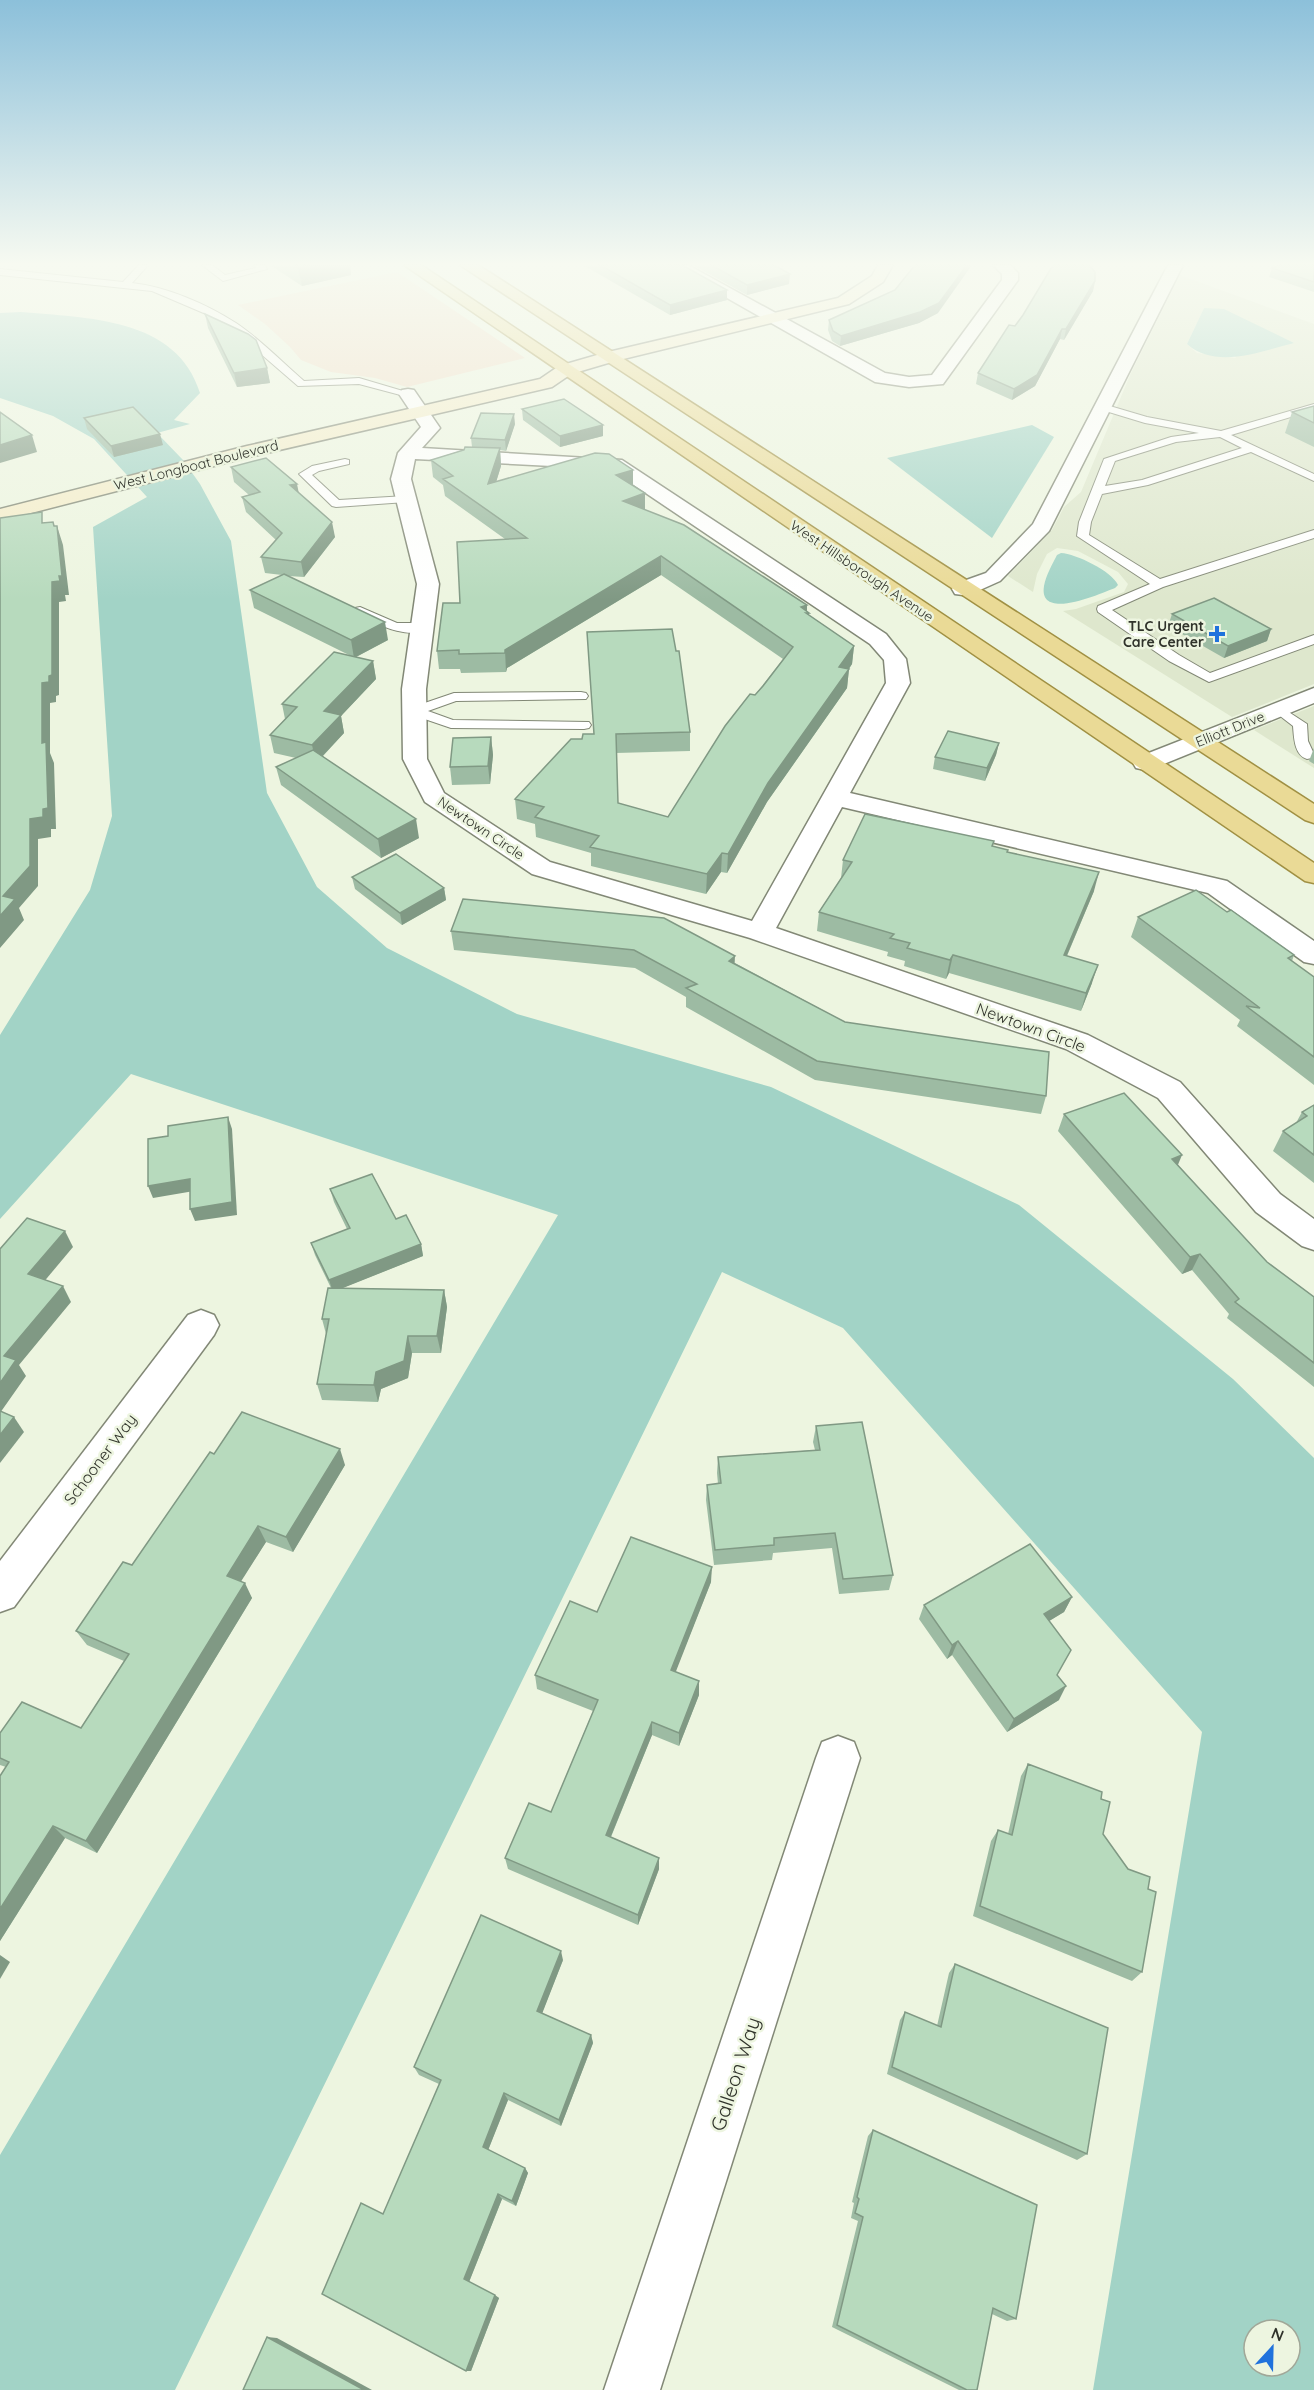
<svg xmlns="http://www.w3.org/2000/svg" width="1314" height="2390" font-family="Quicksand,sans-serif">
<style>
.built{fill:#dee7cd;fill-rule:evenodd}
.green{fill:#f1ddc7}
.water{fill:#a2d3c6;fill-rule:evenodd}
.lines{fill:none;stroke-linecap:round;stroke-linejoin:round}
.lane-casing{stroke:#828876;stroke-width:2}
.street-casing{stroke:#828876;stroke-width:3}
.secondary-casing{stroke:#828876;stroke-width:3}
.primary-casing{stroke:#a09043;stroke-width:3}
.lane{fill:#fff;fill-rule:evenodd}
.street{fill:#fff;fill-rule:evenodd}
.secondary{fill:#f4edca;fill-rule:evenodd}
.primary{fill:#eada96;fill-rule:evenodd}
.wall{fill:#9dbba3}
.shaded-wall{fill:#809984}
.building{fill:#b7dabd;stroke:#809984;stroke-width:1.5}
.poi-dot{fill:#2072dc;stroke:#edf5e0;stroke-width:2}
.labels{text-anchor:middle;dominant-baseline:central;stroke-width:5;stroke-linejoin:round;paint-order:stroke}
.far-street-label{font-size:14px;fill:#30332b;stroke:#edf5e0}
.far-poi-label{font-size:14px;font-weight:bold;fill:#30332b;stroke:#edf5e0;text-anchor:end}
.street-label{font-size:16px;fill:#30332b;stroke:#edf5e0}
.near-street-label{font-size:20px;fill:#30332b;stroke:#edf5e0}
</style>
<rect width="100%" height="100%" fill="#edf5e0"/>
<g class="built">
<path d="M1180,275L1314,324V684L1232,717L1063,611L1076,609L1124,592L1128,584L1118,572L1078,551L1057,548L1047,554L1037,574L1033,592L1008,576L1052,530L1064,507L1081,492L1131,373ZM1204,308L1236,358L1197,353L1187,344Z"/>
<polygon points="1314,706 1314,768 1254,730"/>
</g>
<polygon class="green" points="397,272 525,358 407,387 375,378 331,372 301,360 290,347 265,324 238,305"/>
<g class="water">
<path d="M1204,308L1224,309L1294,343C1262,351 1216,370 1187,344Z"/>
<path d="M21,312C86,318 177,317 200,393L174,420L190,424L157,433L183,460L200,484L231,541L267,793L317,887L387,948L517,1014L771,1087L1019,1205L1233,1379L1314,1458V2390H1093L1202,1732L843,1328L722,1272L175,2390H0V2155L558,1215L131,1074L0,1219V1035L90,890L112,816L93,527L147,497L94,439L53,416L0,398V313ZM1254,2330H1290V2366H1254Z"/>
<polygon points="1032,425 1054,437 992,538 887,458"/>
<path d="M1061,553C1076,554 1112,571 1118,585L1115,588C1102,593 1038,622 1044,586C1046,575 1052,565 1057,555Z"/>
</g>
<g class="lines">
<g class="lane-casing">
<g id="lane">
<path d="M139,265H148L132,283C168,287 206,304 236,323C260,339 282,362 304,381L359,378L413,394L408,397L359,384L298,386L231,328L206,314L152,291L0,275V269L123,282Z"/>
<polygon points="202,265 212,265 225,275 256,268 254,265 264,265 267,269 223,281"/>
<path d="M1103,404L1147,417L1221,431L1314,404V410L1231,435L1314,474V481L1251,452L1148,485L1102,494L1091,522L1089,535L1160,579L1314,530V538L1163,587L1112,610L1179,655L1210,673L1314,635V644L1209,682L1169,661L1098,612L1097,609L1098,606L1150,584L1077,536L1079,522L1104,459L1171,437L1199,433L1145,423L1099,409L1098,407ZM1220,437L1242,448L1142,480L1105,486L1115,461L1176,442Z"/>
<polygon points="345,459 349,460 349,464 319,471 312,475 339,500 406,496 412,499 406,502 336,507 332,506 299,474 312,466"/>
<path d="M360,607L397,623H423L429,627C412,643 373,622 355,614L354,611L355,608Z"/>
<polygon points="581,692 586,693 588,696 586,699 456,701 428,711 453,720 589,722 591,725 589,728 584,729 451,728 410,714 408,711 410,708 454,693"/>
<path d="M1278,705L1307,724L1308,741L1314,754L1312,758L1307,759C1294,755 1294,737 1293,726L1271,709Z"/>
</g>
</g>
<g class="street-casing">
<g id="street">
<polygon points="669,265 688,265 885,373 909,377 932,375 1002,280 1002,274 993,265 1010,265 1018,273 1018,280 943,384 909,387 875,382"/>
<polygon points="1168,265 1183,265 1049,531 1000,581 971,594 963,595 955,594 952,589 955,584 986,573 1033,524"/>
<path d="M408,389L414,390L440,428L422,448L622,460L886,634L906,659L910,683L850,793L1227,881L1314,941V964L1304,962L1208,893L842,807L776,928L1088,1035L1180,1082L1280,1194L1314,1219V1250L1302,1246L1256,1212L1158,1098L1066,1049L750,938L532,874L425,802L403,759L402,689L417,584L391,479L398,453L421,427L399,394L402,390ZM415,459L610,469L870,644L884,660L886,683L752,921L550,862L444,793L427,759L426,689L439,584L411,479Z"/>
<polygon points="1314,688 1314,703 1154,768 1145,770 1136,768 1133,763 1136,758"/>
<polygon points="201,1310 214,1315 219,1325 214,1335 14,1607 0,1612 0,1561 188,1315"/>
<polygon points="838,1736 854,1742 860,1758 660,2390 604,2390 816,1758 822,1742"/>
</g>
</g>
<g class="secondary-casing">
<polygon id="secondary" points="878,265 893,265 883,282 849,304 615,361 571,374 552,387 249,457 0,521 0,509 247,446 540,379 559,366 604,353 838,298 872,276"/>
</g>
<g class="primary-casing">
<g id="primary">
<polygon points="404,265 421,265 1314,863 1314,883 1305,881"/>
<polygon points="460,265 478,265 1314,804 1314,823 1305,820"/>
</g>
</g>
<use href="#lane" class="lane"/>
<use href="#street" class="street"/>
<use href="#secondary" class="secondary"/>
<use href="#primary" class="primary"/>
</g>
<g class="wall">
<polygon points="270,265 350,265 351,275 302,286"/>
<polygon points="583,265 682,265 727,290 727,300 670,315"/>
<polygon points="693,265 774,265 789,284 747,295"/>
<polygon points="1269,265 1314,265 1314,292 1269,277 1272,268 1274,267"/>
<polygon points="1095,281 1093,291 1064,340 1060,339 1035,386 1012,400 976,384 978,373 1023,315"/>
<polygon points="938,313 919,323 840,346 832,341 828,330 829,320"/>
<polygon points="205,314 267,368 270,383 237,387 208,328"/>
<polygon points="1314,406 1314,447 1285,433 1292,412"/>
<polygon points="522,409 603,436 560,447 523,420"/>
<polygon points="84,418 163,445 114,457 87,429"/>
<polygon points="515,424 506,451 500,450 501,466 496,482 633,470 633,486 645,510 807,611 809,613 809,615 854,646 852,664 849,669 847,688 767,802 727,873 721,872 706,894 591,866 591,853 536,837 535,824 517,819 515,799 582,739 594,734 587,632 690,732 690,751 616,753 618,803 668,817 755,695 783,659 661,575 507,668 506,672 461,673 460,669 439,669 437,651 460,603 505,539 445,496 443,485 433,477 431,460 472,447 471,438"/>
<polygon points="231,467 299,493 335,537 304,577 288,576 388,640 356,657 373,661 376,679 341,716 344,733 323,756 419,838 381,858 281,785 276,767 296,758 274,753 270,735 285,719 282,704 351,656 254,608 250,590 282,575 265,573 261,557 276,540 246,512 242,497 249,495 234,482"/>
<polygon points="1172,614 1271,629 1267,641 1224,658 1168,626"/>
<polygon points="491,737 493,755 490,784 452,785 450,767"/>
<polygon points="999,743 996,755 985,781 933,769 935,757"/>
<polygon points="1314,748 1314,764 1309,761"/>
<polygon points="994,841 993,846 1094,891 1067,956 1092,983 1081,1011 949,973 946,979 904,966 905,961 887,956 888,952 817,931 819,912 841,878 843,860"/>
<polygon points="352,877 444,888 446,900 402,925 355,889"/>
<polygon points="463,899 735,963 845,1022 1046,1096 1041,1114 815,1080 686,1007 686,997 635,968 454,950 451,931"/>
<polygon points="1227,912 1294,955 1292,961 1314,977 1314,1085 1237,1026 1240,1020 1131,937 1138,917"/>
<polygon points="1314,1105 1314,1183 1273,1151 1283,1131 1296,1123 1302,1112"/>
<polygon points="1064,1114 1178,1165 1267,1262 1314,1297 1314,1387 1227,1318 1229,1314 1192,1270 1182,1274 1058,1131"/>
<polygon points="330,1189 396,1219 421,1244 423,1256 342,1288 444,1290 447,1307 441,1353 412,1353 408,1378 381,1389 378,1402 322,1400 317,1384 326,1334 322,1319 331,1288 315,1255 311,1243 347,1229 334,1202"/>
<polygon points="816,1426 893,1575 889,1590 839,1594 832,1548 773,1553 772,1560 714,1565 706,1500 707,1485 718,1484 717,1473 718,1457 815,1450 813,1442"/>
<polygon points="214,1454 345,1465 293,1552 266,1542 240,1582 252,1598 97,1853 65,1838 0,1941 0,1776 6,1767 0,1765 0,1733 81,1728 124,1661 87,1645 76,1631 132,1565"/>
<polygon points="711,1582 675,1672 699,1695 679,1746 652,1735 611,1837 659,1858 659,1869 638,1925 508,1869 505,1858 551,1812 593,1711 537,1689 535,1675 597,1612"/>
<polygon points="1072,1597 1064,1612 1049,1621 1058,1675 1059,1700 1007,1732 952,1655 947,1659 919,1619 924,1605"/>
<polygon points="1028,1764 1101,1799 1103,1834 1128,1869 1142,1972 1132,1981 973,1916 991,1841 998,1830 1008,1834 1021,1776"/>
<polygon points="563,1960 542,2013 591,2035 593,2043 561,2126 508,2100 488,2150 525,2168 528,2173 516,2206 502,2199 469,2282 499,2298 471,2371 439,2084 419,2075 414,2067"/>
<polygon points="955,1964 1087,2154 1077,2160 887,2074 900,2020 905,2012 937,2026 949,1973"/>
<polygon points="873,2130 1016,2319 1007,2321 992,2314 977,2390 959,2390 832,2327 858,2221 851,2218 854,2203 852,2202 868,2136"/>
</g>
<g class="shaded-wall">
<polygon points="309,265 350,265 351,275 302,286 298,268"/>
<polygon points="967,265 972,265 938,313 919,323 840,346 841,336"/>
<polygon points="790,274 789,284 747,295 747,285"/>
<polygon points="1095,281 1093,291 1064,340 1066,329"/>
<polygon points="727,290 727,300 670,315 670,305"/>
<polygon points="1062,329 1060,339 1035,386 1012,400 1014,389"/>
<polygon points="267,368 270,383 237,387 234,373"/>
<polygon points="514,414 515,424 506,451 505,440"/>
<polygon points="603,425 603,436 560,447 560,436"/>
<polygon points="160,434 163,445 114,457 111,446"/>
<polygon points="32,435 37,452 0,463 0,445"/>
<polygon points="500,448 501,466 490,502 488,484"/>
<polygon points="633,470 633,487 616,475"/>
<polygon points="297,484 300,499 290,485"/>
<polygon points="645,493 645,511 623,501"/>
<polygon points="53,522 58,537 57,526 63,545 69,595 65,595 66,601 59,602 59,695 56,696 56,702 50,703 50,753 54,763 56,829 51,829 51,837 38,839 38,886 19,908 24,920 0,948 0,916 3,896 30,819 42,743 42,683 52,582"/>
<polygon points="332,522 335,537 304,577 301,562"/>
<polygon points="661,556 661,575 507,668 506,672 505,650"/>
<polygon points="807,605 807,613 809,613 807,631 801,607"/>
<polygon points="385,622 388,640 354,658 351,640"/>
<polygon points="1271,629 1267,641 1224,658 1228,646"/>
<polygon points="854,646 852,664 837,686 839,667"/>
<polygon points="373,661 376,679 341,716 344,733 316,763 312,745 324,711"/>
<polygon points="849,669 847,688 767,802 727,873 728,854 768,783"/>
<polygon points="491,737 493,755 490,784 488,766"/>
<polygon points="999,743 996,755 985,781 987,768"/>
<polygon points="416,819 419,838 381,858 378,839"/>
<polygon points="722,853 721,872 706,894 707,874"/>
<polygon points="1099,872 1094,891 1059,974 1064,955"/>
<polygon points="444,888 446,900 402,925 400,913"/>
<polygon points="953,955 949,973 946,979 950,960"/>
<polygon points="735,956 734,975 729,961"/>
<polygon points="1098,965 1092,983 1081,1011 1086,993"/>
<polygon points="228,1117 232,1129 237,1215 195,1221 190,1209"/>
<polygon points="1182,1155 1175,1172 1172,1159"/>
<polygon points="190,1179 194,1191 153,1198 148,1186"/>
<polygon points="65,1231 73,1247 37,1290 28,1274"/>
<polygon points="421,1244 423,1256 333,1292 329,1280"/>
<polygon points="1200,1254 1192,1270 1182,1274 1190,1257"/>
<polygon points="63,1286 71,1302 19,1365 26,1376 0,1413 0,1383 4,1356"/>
<polygon points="444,1290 447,1307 441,1353 437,1336"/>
<polygon points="408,1336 412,1353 408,1378 381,1389 378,1402 374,1385 376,1372"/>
<polygon points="14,1417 24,1432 0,1463 0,1435"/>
<polygon points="340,1449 345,1465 293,1552 286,1537"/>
<polygon points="258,1526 266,1542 235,1591 227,1576"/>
<polygon points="712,1567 711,1582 671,1684 671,1670"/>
<polygon points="245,1583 252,1598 97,1853 86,1841"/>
<polygon points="1072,1597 1064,1612 1036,1629 1044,1614"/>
<polygon points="958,1641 952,1655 947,1659 952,1645"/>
<polygon points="699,1681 699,1695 679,1746 679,1733"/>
<polygon points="1066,1686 1059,1700 1007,1732 1014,1719"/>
<polygon points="652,1722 652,1735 607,1846 606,1835"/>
<polygon points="53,1826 65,1838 0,1941 0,1909"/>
<polygon points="659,1858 659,1869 638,1925 638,1915"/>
<polygon points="561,1951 563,1960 540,2019 537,2011"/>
<polygon points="0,1955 10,1962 0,1979"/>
<polygon points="591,2035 593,2043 561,2126 559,2120"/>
<polygon points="504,2093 508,2100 487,2153 483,2147"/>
<polygon points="525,2168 528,2173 516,2206 512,2201"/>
<polygon points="498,2194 502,2199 469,2282 464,2279"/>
<polygon points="495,2295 499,2298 471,2371 466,2371"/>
<polygon points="267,2337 277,2338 372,2390 364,2390"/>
</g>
<g class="building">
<polygon points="295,265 309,265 298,268"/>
<polygon points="600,265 682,265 727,290 670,305"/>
<polygon points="711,265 774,265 790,274 747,285"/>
<polygon points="915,265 967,265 939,303 920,312 841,336 833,331 829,320 895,290"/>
<polygon points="1053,265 1089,265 1095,272 1095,281 1066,329 1062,329 1037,375 1014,389 978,373 1009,325 1015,326 1023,315"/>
<polygon points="1281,265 1314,265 1314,282 1272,268"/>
<polygon points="205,314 248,334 256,340 267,368 234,373"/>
<polygon points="564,399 603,425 560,436 522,409"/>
<polygon points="1314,406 1314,423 1292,412"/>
<polygon points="133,407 160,434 111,446 84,418"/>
<polygon points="0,412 32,435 0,445"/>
<polygon points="481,413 514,414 505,440 471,438"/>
<polygon points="465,447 500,448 488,484 595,453 609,454 633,470 616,475 645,493 623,501 684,525 807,605 801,607 809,613 806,613 854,646 839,667 849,669 768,783 728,854 722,853 707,874 590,847 599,836 535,817 544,807 515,799 571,739 582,739 583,734 594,734 587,632 672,629 676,651 679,651 690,732 616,734 618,803 668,817 725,726 750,694 755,695 763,686 793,647 661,556 505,650 505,653 459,654 459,650 437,651 443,603 460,603 457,542 527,538 443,479 453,476 431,460 464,450"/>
<polygon points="266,458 297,484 290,485 332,522 301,562 261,557 282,533 242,497 260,492 231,467"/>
<polygon points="42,512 42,523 53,522 54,526 57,526 62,576 59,576 60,581 52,582 52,675 49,676 49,682 42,683 42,743 46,742 48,808 43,809 43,817 30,819 30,866 3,896 15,899 0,916 0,518"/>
<polygon points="284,574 385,622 351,640 250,590"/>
<polygon points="1214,598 1271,629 1228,646 1172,614"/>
<polygon points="334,652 373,661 324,711 341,715 312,745 270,735 297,707 282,704"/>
<polygon points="948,731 999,743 987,768 935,757"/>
<polygon points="491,737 488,766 450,767 453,738"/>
<polygon points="313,750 416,819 378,839 276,767"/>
<polygon points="865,814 994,841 992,846 1008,850 1007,852 1099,872 1064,955 1098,965 1086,993 953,955 950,960 907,948 910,943 890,938 894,934 819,912 852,862 843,860"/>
<polygon points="396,854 444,888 400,913 352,877"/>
<polygon points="1196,890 1227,912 1231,910 1294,955 1288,958 1314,977 1314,1057 1246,1006 1260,1008 1138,917"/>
<polygon points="463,899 664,918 735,956 729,961 845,1022 1049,1052 1046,1096 817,1061 686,988 697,984 634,950 451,931"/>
<polygon points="1124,1093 1182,1155 1172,1159 1267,1262 1314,1297 1314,1363 1235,1302 1239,1299 1200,1254 1190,1257 1064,1114"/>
<polygon points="1314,1105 1314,1155 1283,1131 1307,1116 1302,1112"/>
<polygon points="228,1117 232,1202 190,1209 190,1179 148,1186 148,1139 168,1136 168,1126"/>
<polygon points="372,1174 396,1219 406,1215 421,1244 329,1280 311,1243 350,1228 330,1189"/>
<polygon points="27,1218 65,1231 28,1274 63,1286 4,1356 16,1360 0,1383 0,1249"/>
<polygon points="328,1288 444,1290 437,1336 408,1336 404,1361 376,1372 374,1385 317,1384 329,1319 322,1319"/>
<polygon points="0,1411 14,1417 0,1435"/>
<polygon points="242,1412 340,1449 286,1537 258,1526 227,1576 245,1583 86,1841 53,1826 0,1909 0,1776 9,1762 0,1758 0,1733 22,1702 81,1728 129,1654 76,1631 123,1562 132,1565 210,1452 214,1454"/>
<polygon points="862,1422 893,1575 843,1579 835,1533 774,1538 774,1545 715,1550 707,1485 721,1483 718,1457 820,1450 816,1426"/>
<polygon points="631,1537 712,1567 671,1670 699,1681 679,1733 652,1722 606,1835 659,1858 638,1915 505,1858 529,1803 551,1812 598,1700 535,1675 570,1601 597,1612"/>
<polygon points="1030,1544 1072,1597 1044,1614 1071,1650 1057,1675 1066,1686 1014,1719 958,1641 952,1645 924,1605"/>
<polygon points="1028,1764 1102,1792 1101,1799 1110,1802 1103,1834 1128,1869 1150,1877 1148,1889 1156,1892 1142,1972 980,1906 998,1830 1012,1835"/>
<polygon points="481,1915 561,1951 537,2011 591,2035 559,2120 504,2093 483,2147 525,2168 512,2201 498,2194 464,2279 495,2295 466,2371 322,2294 361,2203 383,2214 441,2080 414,2067"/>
<polygon points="955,1964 1108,2028 1087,2154 892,2067 905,2012 941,2027"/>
<polygon points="873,2130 1037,2205 1016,2319 993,2308 977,2390 967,2390 837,2325 863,2217 855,2213 859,2199 857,2197"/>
<polygon points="267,2337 364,2390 243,2390"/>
</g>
<linearGradient id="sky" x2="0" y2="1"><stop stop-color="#8cc0da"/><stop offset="0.44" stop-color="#f7faf1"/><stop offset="1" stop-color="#f7faf1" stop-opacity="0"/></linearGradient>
<rect width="1314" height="600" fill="url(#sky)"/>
<path class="poi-dot" d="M1214 625h6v6h6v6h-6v6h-6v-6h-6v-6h6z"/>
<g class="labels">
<g class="far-street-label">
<text transform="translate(196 465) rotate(-14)">West Longboat Boulevard</text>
<text transform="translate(862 571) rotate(34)">West Hillsborough Avenue</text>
<text transform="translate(1230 729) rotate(-22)">Elliott Drive</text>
<text transform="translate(481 828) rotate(34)">Newtown Circle</text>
</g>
<g class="far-poi-label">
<text x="1204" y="626">TLC Urgent<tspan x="1204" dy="16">Care Center</tspan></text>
</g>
<g class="street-label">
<text transform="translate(1031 1027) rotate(20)">Newtown Circle</text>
<text transform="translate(100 1459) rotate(-53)">Schooner Way</text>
</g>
<g class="near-street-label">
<text transform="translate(735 2074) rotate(-72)">Galleon Way</text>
</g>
</g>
<g transform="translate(1272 2348) rotate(22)"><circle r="28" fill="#edf5e0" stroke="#a1a798" stroke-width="1.5"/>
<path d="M0-4.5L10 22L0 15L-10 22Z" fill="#2072dc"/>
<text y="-9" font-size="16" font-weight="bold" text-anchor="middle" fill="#30332b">N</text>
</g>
</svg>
